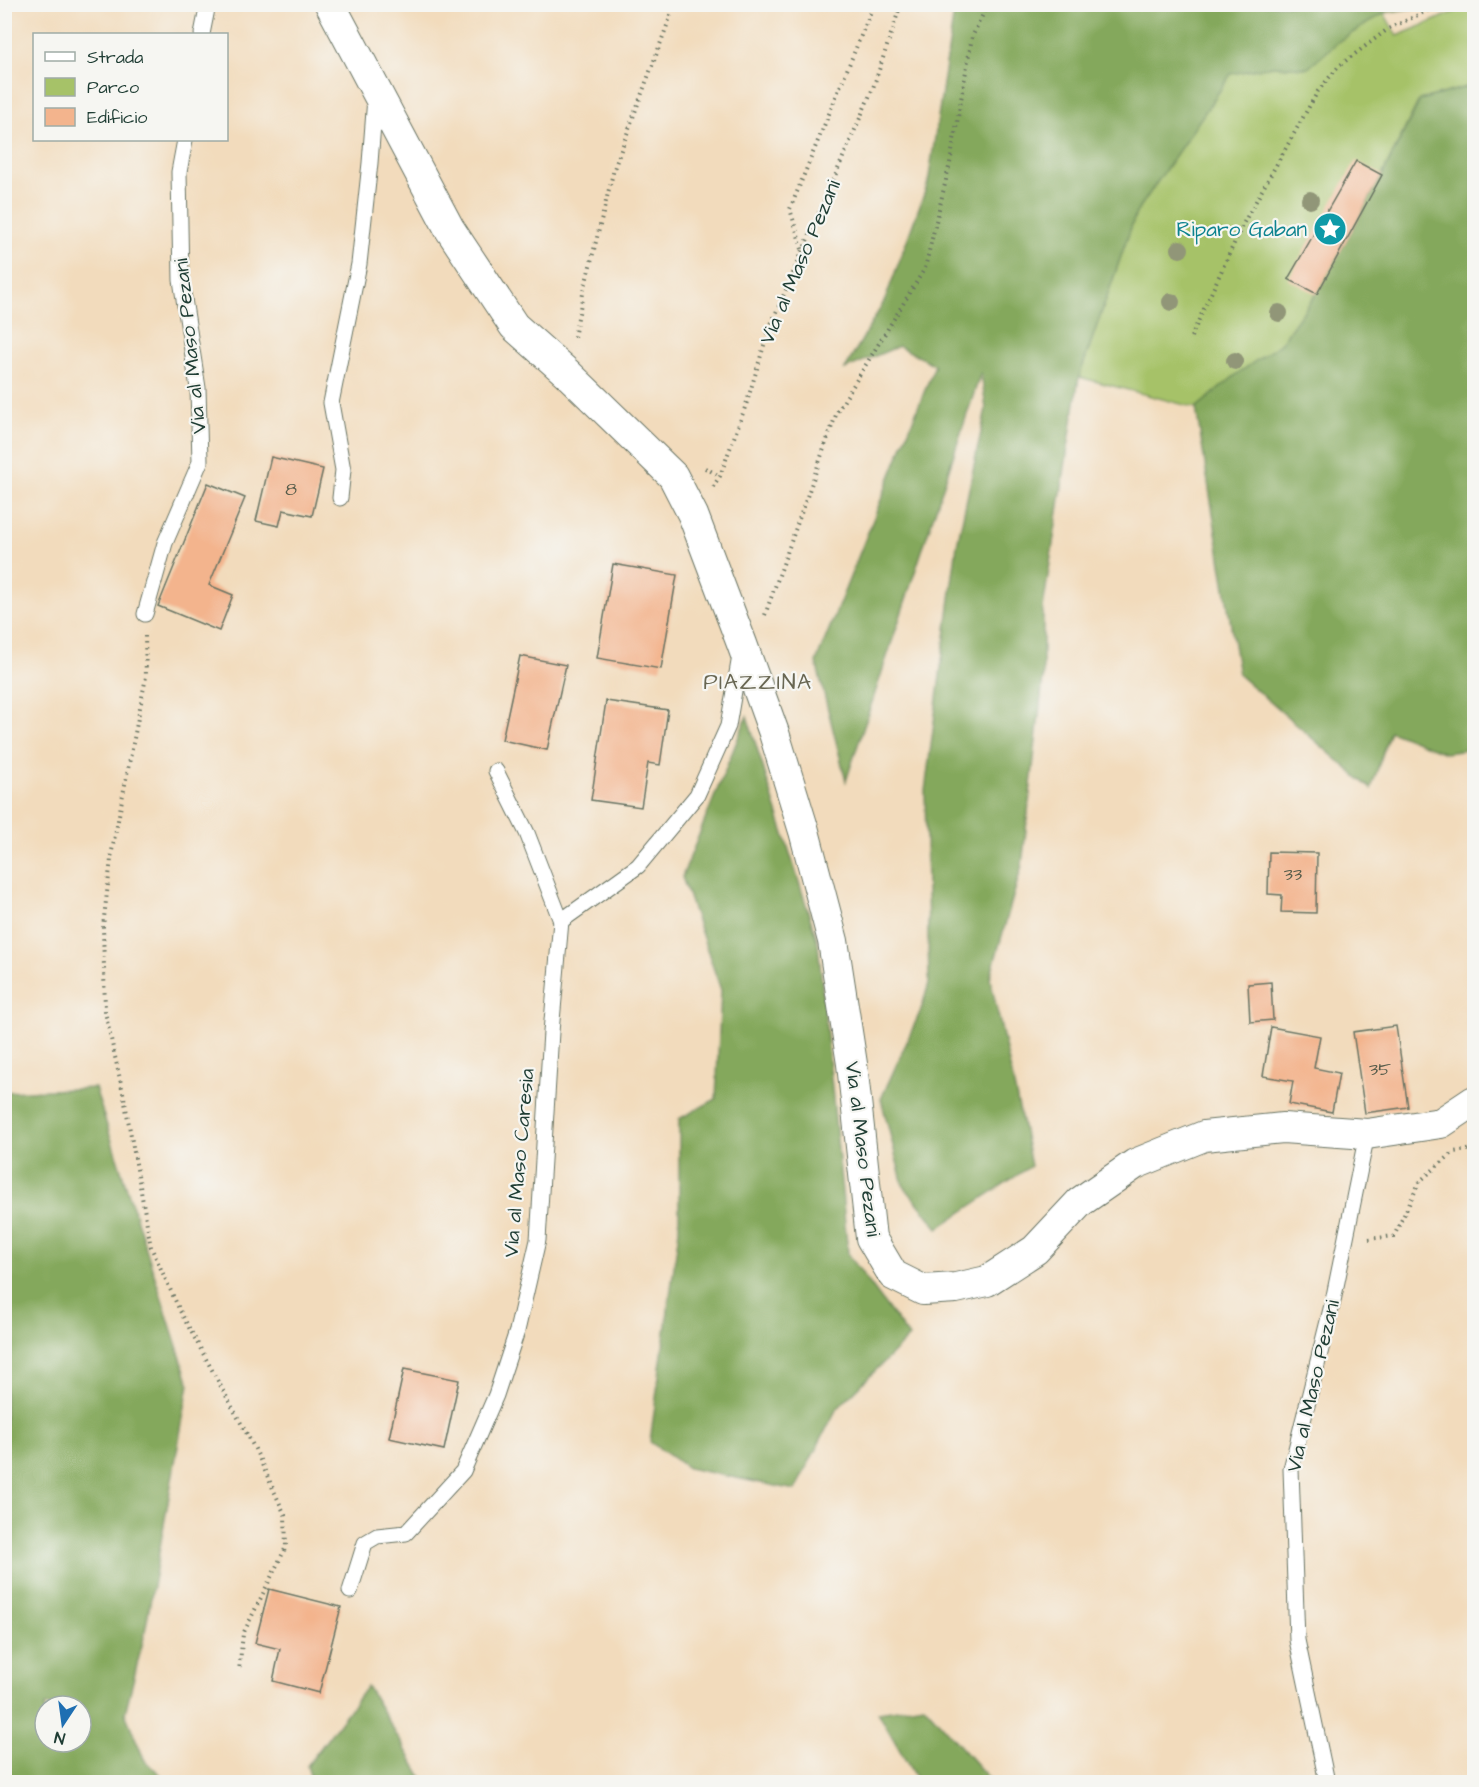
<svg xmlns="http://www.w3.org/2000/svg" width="1479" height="1787" font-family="'Architects Daughter',sans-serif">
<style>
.green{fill:#a6c268;stroke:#62804e;stroke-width:1.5}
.forest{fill:#84a85c;stroke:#527248;stroke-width:1.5;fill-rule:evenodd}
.building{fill:#f3b48d}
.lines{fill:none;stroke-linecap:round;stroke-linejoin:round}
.service-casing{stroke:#697464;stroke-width:17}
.minor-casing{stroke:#697464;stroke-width:32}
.path{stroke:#697464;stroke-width:4;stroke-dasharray:1.5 4.5;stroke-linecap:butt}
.service{stroke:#fff;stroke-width:15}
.minor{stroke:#fff;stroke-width:30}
.tree{fill:#919678}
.labels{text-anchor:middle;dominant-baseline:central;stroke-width:4.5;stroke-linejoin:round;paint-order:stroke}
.number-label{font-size:18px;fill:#545b4a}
.culture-label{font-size:21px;fill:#0d838f;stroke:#f6f6f2;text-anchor:end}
.street-label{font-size:21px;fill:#1f3d34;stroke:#f6f6f2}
.neighbourhood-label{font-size:22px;letter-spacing:1.5px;fill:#696753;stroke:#f6f6f2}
</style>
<rect width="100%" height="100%" fill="#f6f6f2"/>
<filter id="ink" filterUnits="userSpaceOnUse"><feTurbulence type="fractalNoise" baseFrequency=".0167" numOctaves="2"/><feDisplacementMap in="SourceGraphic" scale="12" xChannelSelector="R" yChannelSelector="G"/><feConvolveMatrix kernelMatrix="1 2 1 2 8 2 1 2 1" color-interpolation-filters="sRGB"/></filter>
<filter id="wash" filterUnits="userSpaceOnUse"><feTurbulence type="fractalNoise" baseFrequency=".008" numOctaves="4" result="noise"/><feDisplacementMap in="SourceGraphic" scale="24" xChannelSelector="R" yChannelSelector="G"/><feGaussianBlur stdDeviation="1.35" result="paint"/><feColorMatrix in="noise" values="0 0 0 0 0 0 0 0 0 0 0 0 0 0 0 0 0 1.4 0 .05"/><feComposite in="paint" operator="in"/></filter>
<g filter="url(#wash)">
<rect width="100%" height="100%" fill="#f2dbbc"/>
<polygon class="green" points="1474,6 1474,85 1419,100 1382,175 1317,294 1280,344 1237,374 1196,408 1079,377 1136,213 1231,73 1273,66 1308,68 1339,41 1384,13 1397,36 1457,11"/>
<g class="forest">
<polygon points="1410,5 1414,8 1384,13 1339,41 1308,68 1273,66 1231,74 1136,213 1079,377 1043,608 1043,678 1022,865 990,978 1023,1126 1031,1166 938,1228 903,1185 881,1099 921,1010 929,983 925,791 957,545 986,409 981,372 846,781 816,662 935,365 899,346 845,369 885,300 928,183 955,5"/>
<polygon points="1474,85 1474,749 1445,753 1390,731 1371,789 1239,675 1196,408 1237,374 1280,344 1316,294 1382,176 1420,100"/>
<polygon points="747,716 818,943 848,1254 909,1337 836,1410 795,1490 688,1468 650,1442 679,1230 679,1119 716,1099 721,990 682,877"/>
<path d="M95,1088L189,1384L144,1637L125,1713L144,1759L168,1782H5V1092ZM45,1706H81V1742H45Z"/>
<polygon points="367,1686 425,1782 312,1782 307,1766"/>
<polygon points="924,1705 992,1782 918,1782 878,1712"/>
</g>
<g id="blocks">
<g class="building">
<polygon points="1356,161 1382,175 1317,294 1288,279"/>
<polygon points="271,457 323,469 312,516 283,510 279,526 256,521"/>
<polygon points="208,483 245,498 209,585 233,595 219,631 158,606"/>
<polygon points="613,564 677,575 661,669 597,658"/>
<polygon points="520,656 566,665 547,750 502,740"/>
<polygon points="606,701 668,710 660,765 648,763 641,807 591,800"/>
<polygon points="1269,852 1317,853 1316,913 1281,912 1282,895 1268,894"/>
<polygon points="1271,982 1273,1020 1250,1022 1248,984"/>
<polygon points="1396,1026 1408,1107 1365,1113 1353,1032"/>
<polygon points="1271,1027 1320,1036 1314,1068 1339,1073 1332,1112 1289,1104 1293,1081 1263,1076"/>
<polygon points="404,1369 459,1380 444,1450 389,1438"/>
<polygon points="269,1589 341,1607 319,1693 273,1681 280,1649 255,1643"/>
</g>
</g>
</g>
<g filter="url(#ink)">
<use href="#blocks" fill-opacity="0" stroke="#697464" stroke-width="1.5"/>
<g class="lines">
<g class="service-casing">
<g id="service">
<polyline points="202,34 208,4"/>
<polyline points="340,498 343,470 331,403 359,264 370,163 375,98"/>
<polyline points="145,614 165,543 200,462 198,388 181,280 179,172 185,140"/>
<polyline points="496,771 527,833 561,921 638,866 697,795 728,726 740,656"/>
<polyline points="350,1591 365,1543 377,1536 406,1533 463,1471 496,1395 517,1331 538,1240 551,1032 561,921"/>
<polyline points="1327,1782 1297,1640 1291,1469 1333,1301 1367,1134"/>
</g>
</g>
<g class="minor-casing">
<polyline id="minor" points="330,4 449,228 514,326 567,373 673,476 693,515 742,644 774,733 804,831 833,941 852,1064 871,1238 893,1275 923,1290 956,1288 987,1281 1035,1250 1080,1202 1135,1164 1204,1136 1283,1128 1367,1134 1441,1123 1474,1101"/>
</g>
<g class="path">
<polyline points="802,249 790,209 874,4"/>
<polyline points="574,337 583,294 614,169 675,4"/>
<polyline points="1191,337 1243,224 1318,91 1339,66 1388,29 1433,8 1445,4"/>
<polyline points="705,468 720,476"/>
<polyline points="713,487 720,476 747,402 769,329 873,88 901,4"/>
<polyline points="765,615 837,412 925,268 950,163 972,37 988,4"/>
<polyline points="145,636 146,677 112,851 103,926 105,1012 124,1097 151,1247 180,1311 255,1449 285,1515 286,1547 243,1634 239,1671"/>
<polyline points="1369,1239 1394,1236 1420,1181 1454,1152 1474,1149"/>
</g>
<use href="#service" class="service"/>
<use href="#minor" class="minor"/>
</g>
<g class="tree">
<circle cx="1310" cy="200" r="9"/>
<circle cx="1180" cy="249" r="9"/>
<circle cx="1171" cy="302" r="9"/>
<circle cx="1279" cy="313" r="9"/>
<circle cx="1235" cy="361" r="9"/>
</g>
</g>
<defs>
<g id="sight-disc" transform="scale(1.725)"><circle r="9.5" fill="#0f9aa8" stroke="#f6f6f2"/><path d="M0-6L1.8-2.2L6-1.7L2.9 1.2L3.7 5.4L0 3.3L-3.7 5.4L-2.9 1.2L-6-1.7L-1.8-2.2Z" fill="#fff"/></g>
</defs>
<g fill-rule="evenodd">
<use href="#sight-disc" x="1330" y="229"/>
</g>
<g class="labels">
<g class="number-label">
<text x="291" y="489">8</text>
<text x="1293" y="874">33</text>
<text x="1380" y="1069">35</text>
</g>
<g class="culture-label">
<text x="1307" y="229">Riparo Gaban</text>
</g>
<g class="street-label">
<text transform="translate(800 262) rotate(-67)">Via al Maso Pezani</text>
<text transform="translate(190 346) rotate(-96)">Via al Maso Pezani</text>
<text transform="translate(863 1149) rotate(83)">Via al Maso Pezani</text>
<text transform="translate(519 1163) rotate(-85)">Via al Maso Caresia</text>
<text transform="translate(1313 1386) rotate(-77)">Via al Maso Pezani</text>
</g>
<g class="neighbourhood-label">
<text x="758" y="682">PIAZZINA</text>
</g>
</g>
<rect width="1479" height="1787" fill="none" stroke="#f6f6f2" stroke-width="24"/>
<rect x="33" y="33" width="195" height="108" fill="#f6f6f2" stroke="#a0aca6" stroke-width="1.5"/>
<rect x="45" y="52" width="30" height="9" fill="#ffffff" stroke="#a0aca6" stroke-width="1.5"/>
<text x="87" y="63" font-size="18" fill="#1f3d34">Strada</text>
<rect x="45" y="78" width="30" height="18" fill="#a6c268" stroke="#a0aca6" stroke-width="1.5"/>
<text x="87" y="93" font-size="18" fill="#1f3d34">Parco</text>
<rect x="45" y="108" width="30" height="18" fill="#f3b48d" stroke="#a0aca6" stroke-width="1.5"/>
<text x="87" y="123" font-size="18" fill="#1f3d34">Edificio</text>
<g transform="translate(63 1724) rotate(193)"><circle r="28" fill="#f6f6f2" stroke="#a0aca6" stroke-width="1.5"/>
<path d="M0-4.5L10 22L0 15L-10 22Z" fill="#1f6fb2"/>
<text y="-9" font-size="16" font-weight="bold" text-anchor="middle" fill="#1f3d34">N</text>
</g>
</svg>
